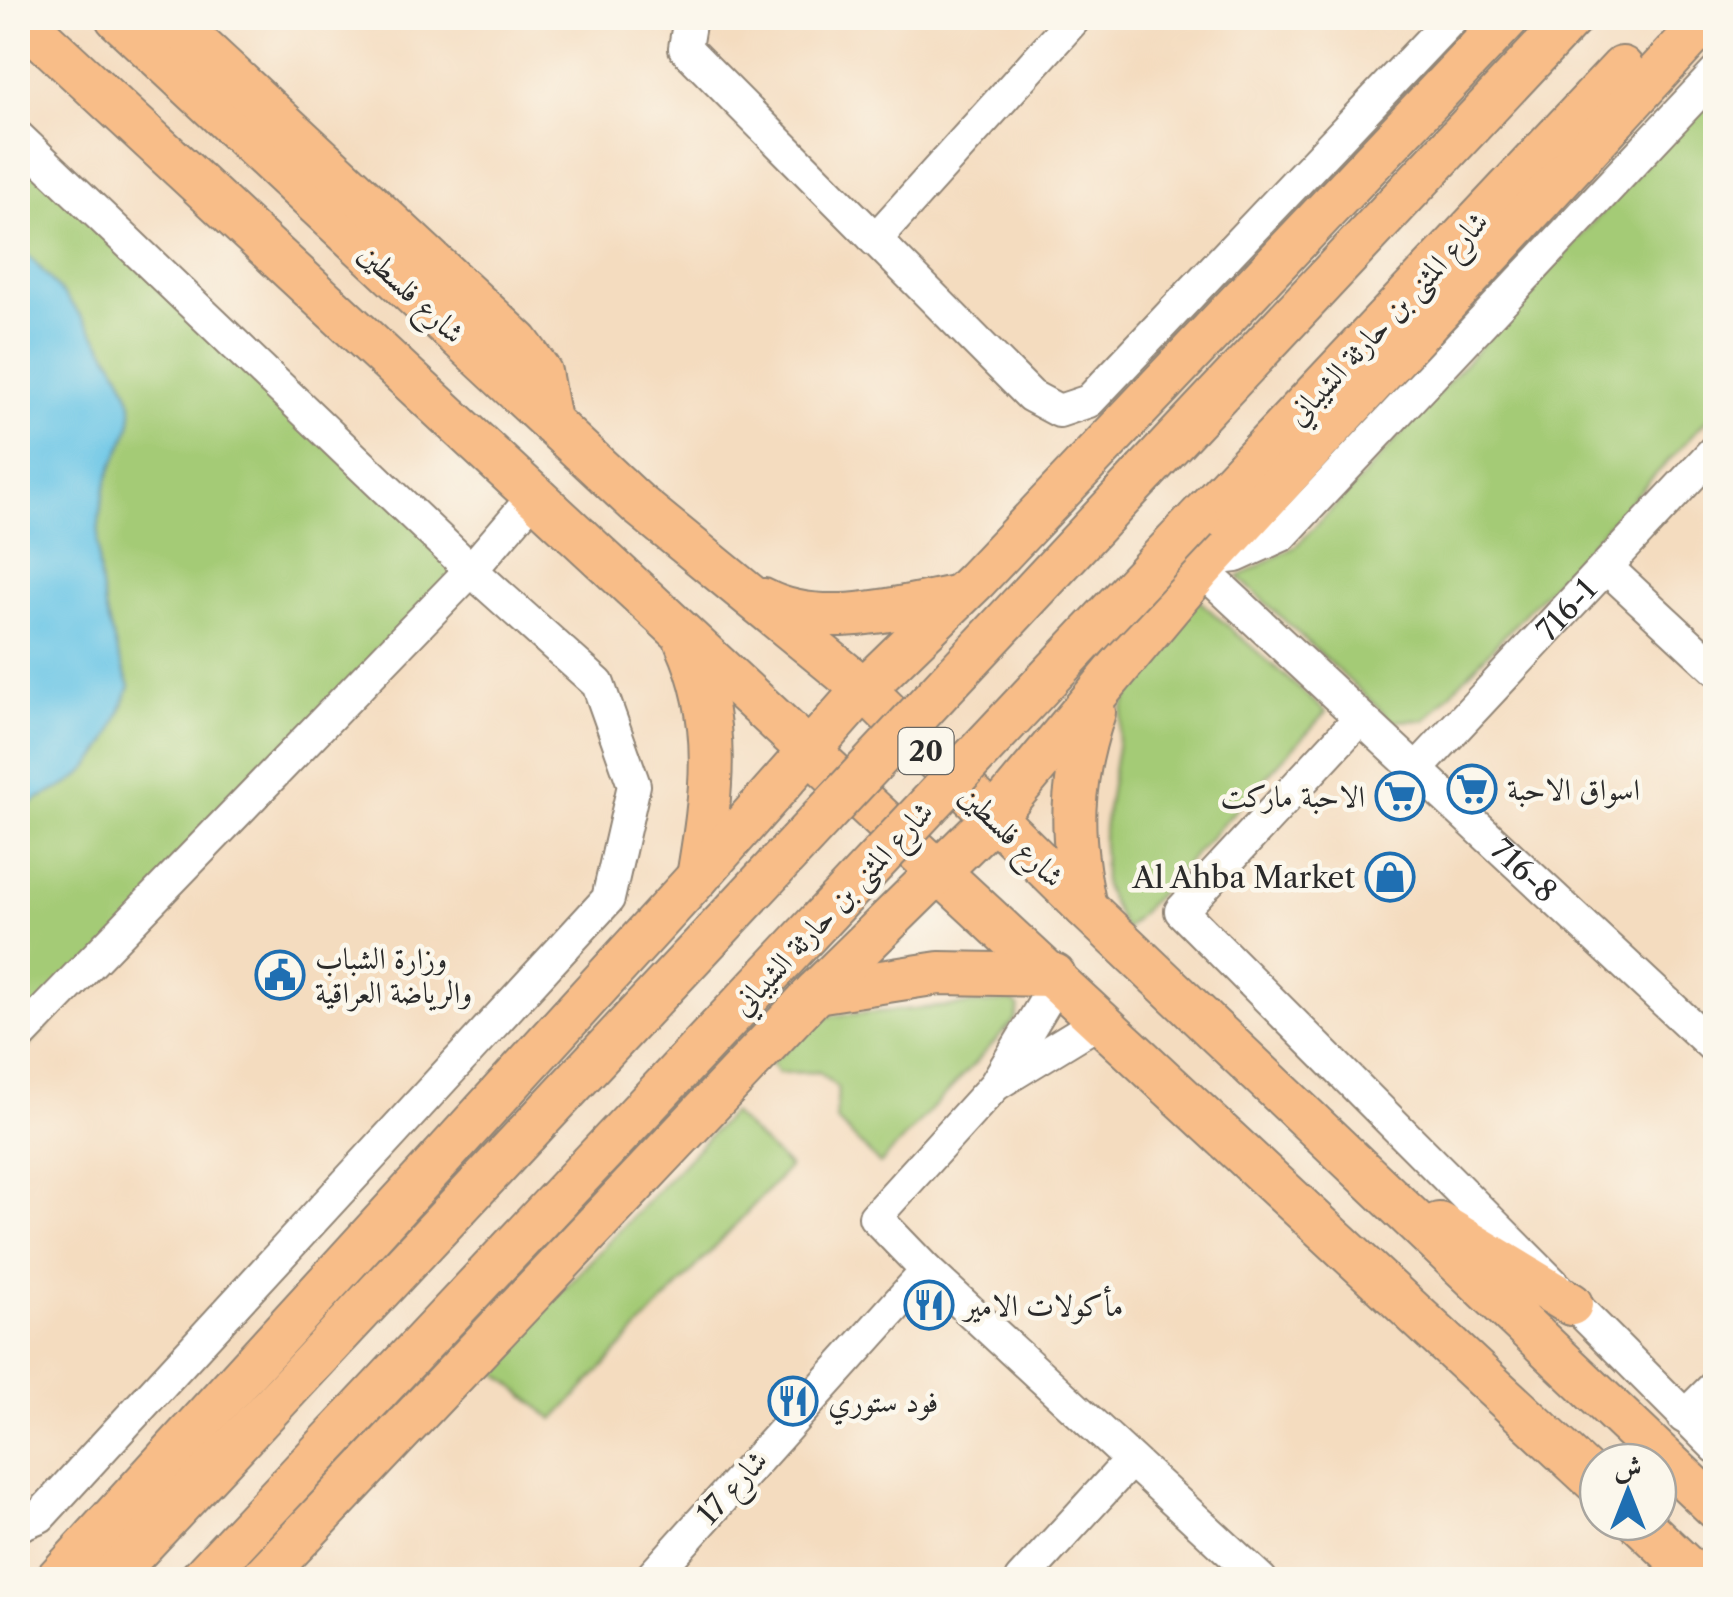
<svg xmlns="http://www.w3.org/2000/svg" width="1733" height="1597" font-family="'Libre Caslon Text',Amiri,serif">
<style>
.green{fill:#a4cb76;stroke:#687b50;stroke-width:2.5}
.water{fill:#68c5e6;stroke:#4a7888;stroke-width:2.5}
.lines{fill:none;stroke-linecap:round;stroke-linejoin:round}
.minor-casing{stroke:#908475;stroke-width:36}
.major-casing{stroke:#908475;stroke-width:46}
.minor{stroke:#fff;stroke-width:32}
.major{stroke:#f8bd88;stroke-width:42}
.major-bridge-casing{stroke:#908475;stroke-width:46;stroke-linecap:butt}
.major-bridge{stroke:#f8bd88;stroke-width:42}
.labels{text-anchor:middle;dominant-baseline:central;stroke-width:9;stroke-linejoin:round;paint-order:stroke}
.shield{fill:#fbf7ec;stroke:#696865;stroke-width:2.5}
.shield-label{font-size:28px;font-weight:bold;fill:#2b2b2b}
.street-label{font-size:30px;fill:#2b2b2b;stroke:#fbf7ec}
.poi-label{font-size:30px;fill:#2b2b2b;stroke:#fbf7ec;text-anchor:start}
</style>
<rect width="100%" height="100%" fill="#fbf7ec"/>
<filter id="ink" filterUnits="userSpaceOnUse"><feTurbulence type="fractalNoise" baseFrequency=".01" numOctaves="2"/><feDisplacementMap in="SourceGraphic" scale="20" xChannelSelector="R" yChannelSelector="G"/><feConvolveMatrix kernelMatrix="1 2 1 2 8 2 1 2 1" color-interpolation-filters="sRGB"/></filter>
<filter id="wash" filterUnits="userSpaceOnUse"><feTurbulence type="fractalNoise" baseFrequency=".0048" numOctaves="4" result="noise"/><feDisplacementMap in="SourceGraphic" scale="40" xChannelSelector="R" yChannelSelector="G"/><feGaussianBlur stdDeviation="2.25" result="paint"/><feColorMatrix in="noise" values="0 0 0 0 0 0 0 0 0 0 0 0 0 0 0 0 0 1.4 0 .05"/><feComposite in="paint" operator="in"/></filter>
<g filter="url(#wash)">
<rect width="100%" height="100%" fill="#f4dcbf"/>
<g class="green">
<polygon points="1715,87 1715,411 1425,720 1392,721 1238,577 1296,546 1345,496"/>
<polygon points="18,137 464,571 18,1057"/>
<polygon points="1196,598 1326,712 1125,930 1104,886 1103,835 1123,709 1141,658"/>
<polygon points="1013,1001 1019,1008 1015,1020 880,1164 836,1120 838,1088 819,1072 778,1073 770,1062 829,1016"/>
<polygon points="731,1113 789,1167 554,1420 490,1367"/>
</g>
<path class="water" d="M18,246C49,274 134,371 132,413C131,435 114,458 108,478C86,548 103,620 130,686C116,723 105,761 70,783C51,794 32,798 18,815Z"/>
</g>
<g filter="url(#ink)">
<g class="lines">
<g class="minor-casing">
<g id="minor">
<polyline points="690,18 685,48 1031,396 1059,411 1089,401 1452,18"/>
<polyline points="18,137 471,570 598,684 634,785 608,899 40,1516 18,1525"/>
<polyline points="875,240 1075,18"/>
<polyline points="1211,559 1236,556 1282,535 1716,73"/>
<polyline points="1606,567 1716,669"/>
<path id="s1" d="M1201,569L1716,1049"/>
<polyline points="1360,718 1181,911 1716,1447"/>
<path id="s2" d="M1416,770L1716,449"/>
<polyline points="18,1038 471,570 535,495"/>
<polyline points="998,1083 1103,1019"/>
<polyline points="927,1271 1261,1580"/>
<polyline points="1684,1417 1716,1385"/>
<polyline points="649,1580 927,1271 875,1217 995,1085 1059,979"/>
<polyline points="1021,1580 1131,1460"/>
</g>
</g>
<g class="major-casing">
<g id="major">
<polyline points="20,18 1598,1484"/>
<polyline points="117,18 639,505 864,689 1085,907 1716,1508"/>
<polyline points="170,18 518,342 540,372 549,420"/>
<polyline points="1146,471 1571,18"/>
<polyline points="1197,520 1622,68"/>
<path d="M763,600C820,630 900,608 959,596"/>
<path d="M686,642C722,721 712,794 698,877"/>
<path d="M1085,907C1069,832 1070,785 1094,712"/>
<polyline points="816,992 939,973 1054,975"/>
<polyline points="1439,1224 1571,1304"/>
<polyline points="1639,1522 1700,1580"/>
<polyline points="56,1580 698,877 864,689 976,580 1508,18"/>
<polyline points="109,1580 526,1134"/>
<polyline points="200,1580 575,1181"/>
<polyline points="260,1580 816,992 993,818 1201,569 1708,18"/>
</g>
</g>
<use href="#minor" class="minor"/>
<use href="#major" class="major"/>
<g class="major-bridge-casing">
<g id="major-bridge">
<polyline points="526,1134 1146,471"/>
<polyline points="575,1181 1197,520"/>
</g>
</g>
<use href="#major-bridge" class="major-bridge"/>
</g>
</g>
<defs>
<g id="supermarket-ring" transform="scale(2.5)"><circle r="9.5" fill="#fbf7ec" stroke="#1f6fb2" stroke-width="1.5"/><path d="M-6-5.5h2.5l.6 2H6L4.5 2H-2.5L-4.4-4H-6ZM-1.5 3.2a1.3 1.3 0 1 0 .1 0ZM3 3.2a1.3 1.3 0 1 0 .1 0Z" fill="#1f6fb2"/></g>
<g id="shop-ring" transform="scale(2.5)"><circle r="9.5" fill="#fbf7ec" stroke="#1f6fb2" stroke-width="1.5"/><path d="M-5-2.5h2.3a2.7 3.5 0 0 1 5.4 0H5L5.5 6h-11ZM-1.5-2.5h3a1.5 2.3 0 0 0-3 0Z" fill="#1f6fb2"/></g>
<g id="civic-ring" transform="scale(2.5)"><circle r="9.5" fill="#fbf7ec" stroke="#1f6fb2" stroke-width="1.5"/><path d="M-.6-6.5H3V-4.5H.6V-3L4-1V1h2V6H-6V1h2V-1L-.6-3ZM-1.2 2.5V6h2.4V2.5Z" fill="#1f6fb2"/></g>
<g id="restaurant-ring" transform="scale(2.5)"><circle r="9.5" fill="#fbf7ec" stroke="#1f6fb2" stroke-width="1.5"/><path d="M-5-6h1v4h1v-4h1v4h1v-4h1v5L-1.5 .5V6h-2V.5L-5-1ZM5-6V6H3V1.5H1.5Q1.5-4 5-6Z" fill="#1f6fb2"/></g>
</defs>
<g fill-rule="evenodd">
<use href="#supermarket-ring" x="1472" y="789"/>
<use href="#supermarket-ring" x="1400" y="796"/>
<use href="#shop-ring" x="1390" y="877"/>
<use href="#civic-ring" x="280" y="975"/>
<use href="#restaurant-ring" x="929" y="1305"/>
<use href="#restaurant-ring" x="793" y="1401"/>
</g>
<g class="labels">
<rect class="shield" x="898.5" y="728" width="55" height="46" rx="8"/>
<g class="shield-label">
<text x="926" y="751">20</text>
</g>
<g class="street-label">
<text transform="translate(412 293) rotate(43)">شارع فلسطين</text>
<text transform="translate(1387 318) rotate(-47)">شارع المثنى بن حارثة الشيباني</text>
<text stroke="none"><textPath href="#s2" startOffset="220">716-1</textPath></text>
<text transform="translate(1012 836) rotate(44)">شارع فلسطين</text>
<text stroke="none"><textPath href="#s1" startOffset="442">716-8</textPath></text>
<text transform="translate(832 908) rotate(-47)">شارع المثنى بن حارثة الشيباني</text>
<text transform="translate(732 1487) rotate(-48)">شارع 17</text>
</g>
<g class="poi-label">
<text x="1507" y="789">اسواق الاحبة</text>
<text x="1365" y="796" text-anchor="end">الاحبة ماركت</text>
<text x="1355" y="877" text-anchor="end">Al Ahba Market</text>
<text x="315" y="958">وزارة الشباب<tspan x="315" dy="34">والرياضة العراقية</tspan></text>
<text x="964" y="1305">مأكولات الامير</text>
<text x="828" y="1401">فود ستوري</text>
</g>
</g>
<rect width="1733" height="1597" fill="none" stroke="#fbf7ec" stroke-width="60"/>
<g transform="translate(1628 1492)"><circle r="48" fill="#fbf7ec" stroke="#a8a59f" stroke-width="2.5"/>
<path d="M0-8L18 38L0 25L-18 38Z" fill="#1f6fb2"/>
<text y="-15" font-size="28" font-weight="bold" text-anchor="middle" fill="#2b2b2b">ش</text>
</g>
</svg>
